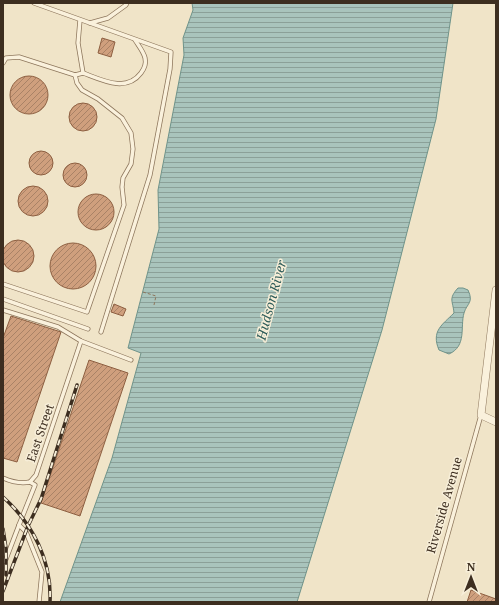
<svg xmlns="http://www.w3.org/2000/svg" width="499" height="605" font-family="'Noto Serif',serif">
<style>
.water{fill:url(#water-rules);stroke:#6f938a}
.building{fill:url(#building-hatch);stroke:#8d5f41}
.lines{fill:none;stroke-linecap:round;stroke-linejoin:round}
.service-casing{stroke:#8d765c;stroke-width:5}
.minor-casing{stroke:#8d765c;stroke-width:8}
.path{stroke:#8d765c;stroke-width:1;stroke-dasharray:3 2;stroke-linecap:butt}
.service{stroke:#faf1dc;stroke-width:3.5}
.minor{stroke:#faf1dc;stroke-width:7}
.rail-casing{stroke:#3d2e20;stroke-width:3.5}
.rail{stroke:#f7eed8;stroke-width:2;stroke-dasharray:6;stroke-linecap:butt}
.labels{text-anchor:middle;dominant-baseline:central;stroke-width:3;stroke-linejoin:round;paint-order:stroke}
.street-label{font-size:12px;fill:#3d2e20;stroke:#f7eed8}
.water-label{font-size:13px;font-style:italic;fill:#2f5d5a;stroke:#f7eed8}
</style>
<defs>
<pattern id="water-rules" width="6" height="5" patternUnits="userSpaceOnUse"><rect width="6" height="5" fill="#a9c4bc"/><path d="M0 2.5h6" fill="none" stroke="#8ba098"/></pattern>
<pattern id="building-hatch" width="6" height="6" patternUnits="userSpaceOnUse"><rect width="6" height="6" fill="#cf9f7d"/><path d="M-1 1l2-2M0 6l6-6M5 7l2-2" fill="none" stroke="#a98266"/></pattern>
</defs>
<rect width="100%" height="100%" fill="#f0e4c8"/>
<g class="water">
<polygon points="192,3 453,3 436,119 382,330 297,602 60,602 112,458 141,353 128,348 159,229 158,190 184,55 183,38 193,10"/>
<path d="M458,288H463L468,290C474,303 467,303 464,313C460,327 467,346 449,354L439,350C431,331 442,325 454,313C453,301 448,299 458,288Z"/>
</g>
<g class="building">
<polygon points="102,38 115,42 111,57 98,53"/>
<circle cx="29" cy="95" r="19"/>
<circle cx="83" cy="117" r="14"/>
<circle cx="41" cy="163" r="12"/>
<circle cx="75" cy="175" r="12"/>
<circle cx="33" cy="201" r="15"/>
<circle cx="96" cy="212" r="18"/>
<circle cx="18" cy="256" r="16"/>
<circle cx="73" cy="266" r="23"/>
<polygon points="114,304 126,309 123,316 111,312"/>
<polygon points="11,316 61,332 17,462 3,458 3,338"/>
<polygon points="89,360 128,373 80,516 41,503"/>
<polygon points="471,590 496,599 496,602 467,602"/>
</g>
<g class="lines">
<g class="service-casing">
<g id="service">
<polyline points="34,3 171,52 170,69 150,175 101,332"/>
<polyline points="90,23 108,18 126,5 127,3"/>
<polyline points="3,63 6,58 19,57 75,75 83,73 78,43 80,20"/>
<path d="M83,73C102,80 126,93 141,73C151,60 142,51 135,40"/>
<polyline points="3,284 87,312 124,205 122,187 123,178 131,164 133,149 131,133 122,118 98,99 82,90 77,83 75,75"/>
<polyline points="3,299 88,329"/>
<polyline points="3,310 58,327 81,341 131,360"/>
<path d="M3,478C12,482 20,484 30,482L36,475L81,341"/>
<polyline points="30,482 35,485 19,525 26,532 42,572 39,602"/>
<polyline points="3,562 6,559 19,525"/>
<polyline points="429,602 481,415"/>
</g>
</g>
<g class="minor-casing">
<polyline id="minor" points="496,290 481,415 496,422"/>
</g>
<polyline class="path" points="143,292 156,296 154,305"/>
<use href="#service" class="service"/>
<use href="#minor" class="minor"/>
<g class="rail-casing">
<g id="rail">
<path d="M3,497C33,524 52,561 50,602"/>
<polyline points="3,529 6,548 6,575"/>
<polyline points="3,591 28,526 41,499 77,385"/>
</g>
</g>
<use href="#rail" class="rail"/>
</g>
<g class="labels">
<g class="street-label">
<text transform="translate(40 433) rotate(-71)">East Street</text>
<text transform="translate(444 505) rotate(-74)">Riverside Avenue</text>
</g>
<g class="water-label">
<text transform="translate(271 300) rotate(-75)">Hudson River</text>
</g>
</g>
<rect width="499" height="605" fill="none" stroke="#3d2e20" stroke-width="8"/>
<g transform="translate(471 577)" stroke="#f7eed8" stroke-width="3" paint-order="stroke">
<path d="M0-3L7 15L0 10L-7 15Z" fill="#3d2e20"/>
<text y="-6" font-size="11" font-weight="bold" text-anchor="middle" fill="#3d2e20">N</text>
</g>
</svg>
